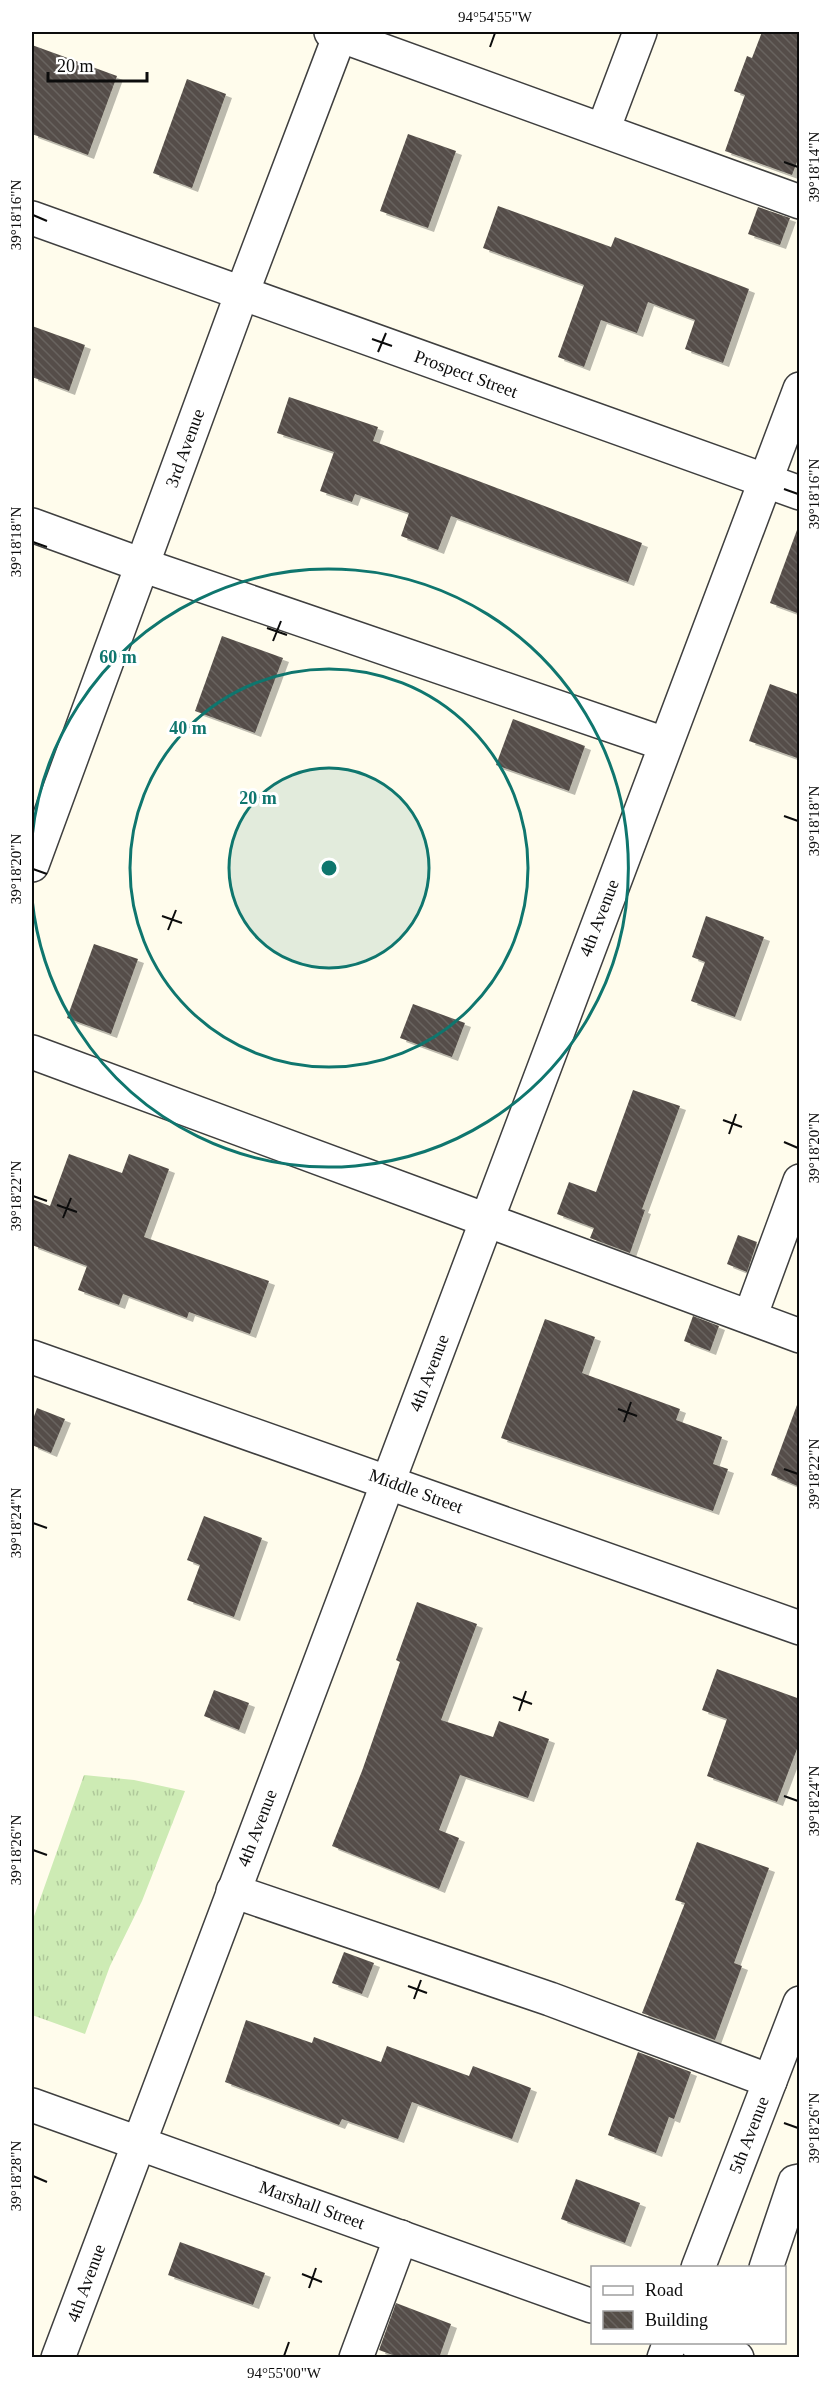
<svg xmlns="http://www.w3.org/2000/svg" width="831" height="2389" font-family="'Times New Roman',serif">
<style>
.grass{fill:url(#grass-tufts)}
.building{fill:url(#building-back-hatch);filter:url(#shadow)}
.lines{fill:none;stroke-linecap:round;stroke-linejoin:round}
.minor-casing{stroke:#3f3f3f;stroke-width:36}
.minor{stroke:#fff;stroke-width:33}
.ticks{fill:none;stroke:#0c0c0c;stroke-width:2}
.ring{fill:none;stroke:#0f766e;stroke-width:3}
.labels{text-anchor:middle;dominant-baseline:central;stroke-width:6;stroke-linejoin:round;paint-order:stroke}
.street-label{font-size:18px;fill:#0c0c0c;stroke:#fff}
.centre{fill:#0f766e;stroke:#fff;stroke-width:3}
.ring-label{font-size:18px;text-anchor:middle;font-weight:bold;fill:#0f766e;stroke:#fff;stroke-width:6;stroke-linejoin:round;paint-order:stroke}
.neatline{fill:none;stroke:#0c0c0c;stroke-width:2}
.ticks-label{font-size:15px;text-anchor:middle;fill:#0c0c0c}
</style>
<defs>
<pattern id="grass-tufts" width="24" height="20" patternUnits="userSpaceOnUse" patternTransform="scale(1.5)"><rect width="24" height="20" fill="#cdebb4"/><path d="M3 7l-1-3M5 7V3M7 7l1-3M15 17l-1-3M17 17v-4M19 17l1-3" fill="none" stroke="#afc89a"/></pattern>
<pattern id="building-back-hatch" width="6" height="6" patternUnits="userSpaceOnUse" patternTransform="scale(1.5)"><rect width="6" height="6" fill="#554e48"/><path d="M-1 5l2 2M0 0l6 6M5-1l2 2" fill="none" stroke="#68635e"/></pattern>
<filter id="shadow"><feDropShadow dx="6" dy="4" stdDeviation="0" flood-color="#0004"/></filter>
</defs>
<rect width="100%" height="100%" fill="#fffcec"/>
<polygon class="grass" points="84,1775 134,1780 185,1791 142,1901 110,1966 85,2034 32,2015 32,1922"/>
<g class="building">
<polygon points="762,32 800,32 800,154 792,175 725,151 745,95 734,91 747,56 752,58"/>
<polygon points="32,45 117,76 88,155 32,134"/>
<polygon points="187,79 226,94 192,188 153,173"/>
<polygon points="408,134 456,151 428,228 380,211"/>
<polygon points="498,206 611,247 615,237 749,289 723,363 685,349 695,320 648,302 637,333 601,320 584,367 558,357 584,285 483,248"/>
<polygon points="758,207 790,218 780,245 748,234"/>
<polygon points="32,326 85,345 69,391 32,377"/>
<polygon points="289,397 378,427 373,441 642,543 628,582 451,516 438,550 401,536 409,513 355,494 352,502 320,491 334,452 277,433"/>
<polygon points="797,530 800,531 800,614 770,603"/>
<polygon points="222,636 283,658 255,733 195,711"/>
<polygon points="770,684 800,695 800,759 749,741"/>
<polygon points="513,719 585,746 569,791 496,765"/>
<polygon points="706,916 764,937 735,1017 691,1001 705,962 692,957"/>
<polygon points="94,944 138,959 111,1034 67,1018"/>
<polygon points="413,1004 465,1023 452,1057 400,1038"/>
<polygon points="633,1090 680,1106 642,1209 645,1210 630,1253 590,1238 594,1228 557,1214 569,1182 596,1192"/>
<polygon points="69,1154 122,1173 129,1154 169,1169 144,1237 269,1281 250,1334 189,1312 187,1318 123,1294 119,1305 78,1290 87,1266 32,1245 32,1199 50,1206"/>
<polygon points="738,1235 757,1242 747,1272 727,1264"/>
<polygon points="693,1316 719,1326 710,1351 684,1341"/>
<polygon points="545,1319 595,1337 582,1373 680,1409 676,1420 722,1437 713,1464 728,1469 713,1511 501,1438"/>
<polygon points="797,1405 800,1406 800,1487 771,1475"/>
<polygon points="37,1408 65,1419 51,1453 32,1445 32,1422"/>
<polygon points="204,1516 262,1538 234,1617 187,1600 200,1565 187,1560"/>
<polygon points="417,1602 477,1624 441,1720 493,1737 499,1721 549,1739 528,1798 460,1775 439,1830 459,1838 439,1889 332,1846 362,1771 400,1662 396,1660"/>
<polygon points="717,1669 800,1699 800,1741 777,1802 707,1776 727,1719 702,1710"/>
<polygon points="214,1690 249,1703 239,1730 204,1716"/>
<polygon points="697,1842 769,1868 734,1963 742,1966 715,2040 642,2013 685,1903 675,1900"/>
<polygon points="344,1952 374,1963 362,1994 332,1983"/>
<polygon points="246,2020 312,2043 314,2037 381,2062 387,2046 469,2076 473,2066 531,2088 512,2139 412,2102 398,2139 342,2119 339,2125 225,2082"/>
<polygon points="638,2052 691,2072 674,2119 669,2117 656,2153 608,2135"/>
<polygon points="576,2179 640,2203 625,2243 561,2219"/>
<polygon points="180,2242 265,2273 253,2305 168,2275"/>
<polygon points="396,2303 451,2324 439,2358 401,2358 379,2350"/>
</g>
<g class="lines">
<g class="minor-casing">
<g id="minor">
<polyline points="331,32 800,202"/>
<polyline points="603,130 640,32"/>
<polyline points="32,218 800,493"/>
<polyline points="32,525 142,565 665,744"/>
<polyline points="32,865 242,293 341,32"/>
<polyline points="32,1052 800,1336"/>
<polyline points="750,1317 800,1181"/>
<polyline points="32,1357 800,1628"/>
<polyline points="233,1891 550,1999 770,2081"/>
<polyline points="32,2105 592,2306"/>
<polyline points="698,2268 800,2003"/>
<polyline points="766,2268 795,2182 800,2181"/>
<polyline points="695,2342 737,2358"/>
<polyline points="58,2358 800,389"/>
<polyline points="356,2358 401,2237"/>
<polyline points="664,2358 670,2342"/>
</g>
</g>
<use href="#minor" class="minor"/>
</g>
<path class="ticks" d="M490,47L495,33M784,162L798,167M33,215L47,221M372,339L392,346M378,352L386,333M784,489L798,494M33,542L47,547M267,628L287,635M273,641L281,621M784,816L798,821M33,869L47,874M162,916L182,923M168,930L176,910M723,1120L742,1127M729,1134L736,1114M784,1142L798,1148M33,1196L47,1201M57,1205L77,1212M63,1218L71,1198M618,1409L637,1416M624,1422L631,1402M784,1469L798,1474M33,1523L47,1528M513,1697L532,1704M519,1711L526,1691M784,1796L798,1801M33,1850L47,1855M408,1986L427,1993M414,1999L421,1980M784,2123L798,2128M33,2176L47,2182M302,2274L322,2282M309,2288L316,2268M284,2356L289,2342"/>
<circle cx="329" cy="868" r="100" fill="#0f766e" fill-opacity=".12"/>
<g class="ring">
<circle cx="329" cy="868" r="100"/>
<circle cx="329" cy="868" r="199"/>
<path d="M32 837A299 299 0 1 1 32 899"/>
</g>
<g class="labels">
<g class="street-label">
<text transform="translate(466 374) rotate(20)">Prospect Street</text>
<text transform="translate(185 448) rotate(-70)">3rd Avenue</text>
<text transform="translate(599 918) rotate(-69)">4th Avenue</text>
<text transform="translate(429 1373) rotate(-69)">4th Avenue</text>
<text transform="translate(416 1491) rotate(20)">Middle Street</text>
<text transform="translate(257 1828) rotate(-69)">4th Avenue</text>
<text transform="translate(749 2135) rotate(-69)">5th Avenue</text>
<text transform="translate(312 2205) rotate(20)">Marshall Street</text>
<text transform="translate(86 2283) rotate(-70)">4th Avenue</text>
</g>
</g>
<circle cx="329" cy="868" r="9" class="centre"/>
<g class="ring-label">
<text x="118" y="663">60 m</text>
<text x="188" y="734">40 m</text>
<text x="258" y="804">20 m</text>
</g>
<rect width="831" height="2389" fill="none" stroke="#ffffff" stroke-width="66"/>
<rect x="591" y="2266" width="195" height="78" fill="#ffffff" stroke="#9e9e9e" stroke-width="1.5"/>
<rect x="603" y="2286" width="30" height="9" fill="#ffffff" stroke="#9e9e9e" stroke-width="1.5"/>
<text x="645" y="2296" font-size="18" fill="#0c0c0c">Road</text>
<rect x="603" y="2311" width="30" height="18" fill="url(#building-back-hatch)" stroke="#9e9e9e" stroke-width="1.5"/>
<text x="645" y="2326" font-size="18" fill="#0c0c0c">Building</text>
<path d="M48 72v9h99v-9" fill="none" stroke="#0c0c0c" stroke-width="3"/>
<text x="57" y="72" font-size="18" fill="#0c0c0c" stroke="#ffffff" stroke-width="4.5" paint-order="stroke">20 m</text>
<rect x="33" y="33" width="765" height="2323" class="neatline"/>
<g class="ticks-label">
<text x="495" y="22">94°54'55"W</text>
<text transform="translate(814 167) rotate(-90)" y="5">39°18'14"N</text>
<text transform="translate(16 215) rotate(-90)" y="5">39°18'16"N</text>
<text transform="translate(814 494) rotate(-90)" y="5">39°18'16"N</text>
<text transform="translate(16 542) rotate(-90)" y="5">39°18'18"N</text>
<text transform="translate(814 821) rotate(-90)" y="5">39°18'18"N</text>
<text transform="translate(16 869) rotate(-90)" y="5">39°18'20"N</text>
<text transform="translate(814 1148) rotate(-90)" y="5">39°18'20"N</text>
<text transform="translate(16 1196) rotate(-90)" y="5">39°18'22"N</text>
<text transform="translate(814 1474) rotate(-90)" y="5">39°18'22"N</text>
<text transform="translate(16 1523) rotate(-90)" y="5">39°18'24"N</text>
<text transform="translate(814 1801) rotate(-90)" y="5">39°18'24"N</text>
<text transform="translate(16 1850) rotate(-90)" y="5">39°18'26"N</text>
<text transform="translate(814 2128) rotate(-90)" y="5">39°18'26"N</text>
<text transform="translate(16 2176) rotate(-90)" y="5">39°18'28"N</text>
<text x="284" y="2378">94°55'00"W</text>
</g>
</svg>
